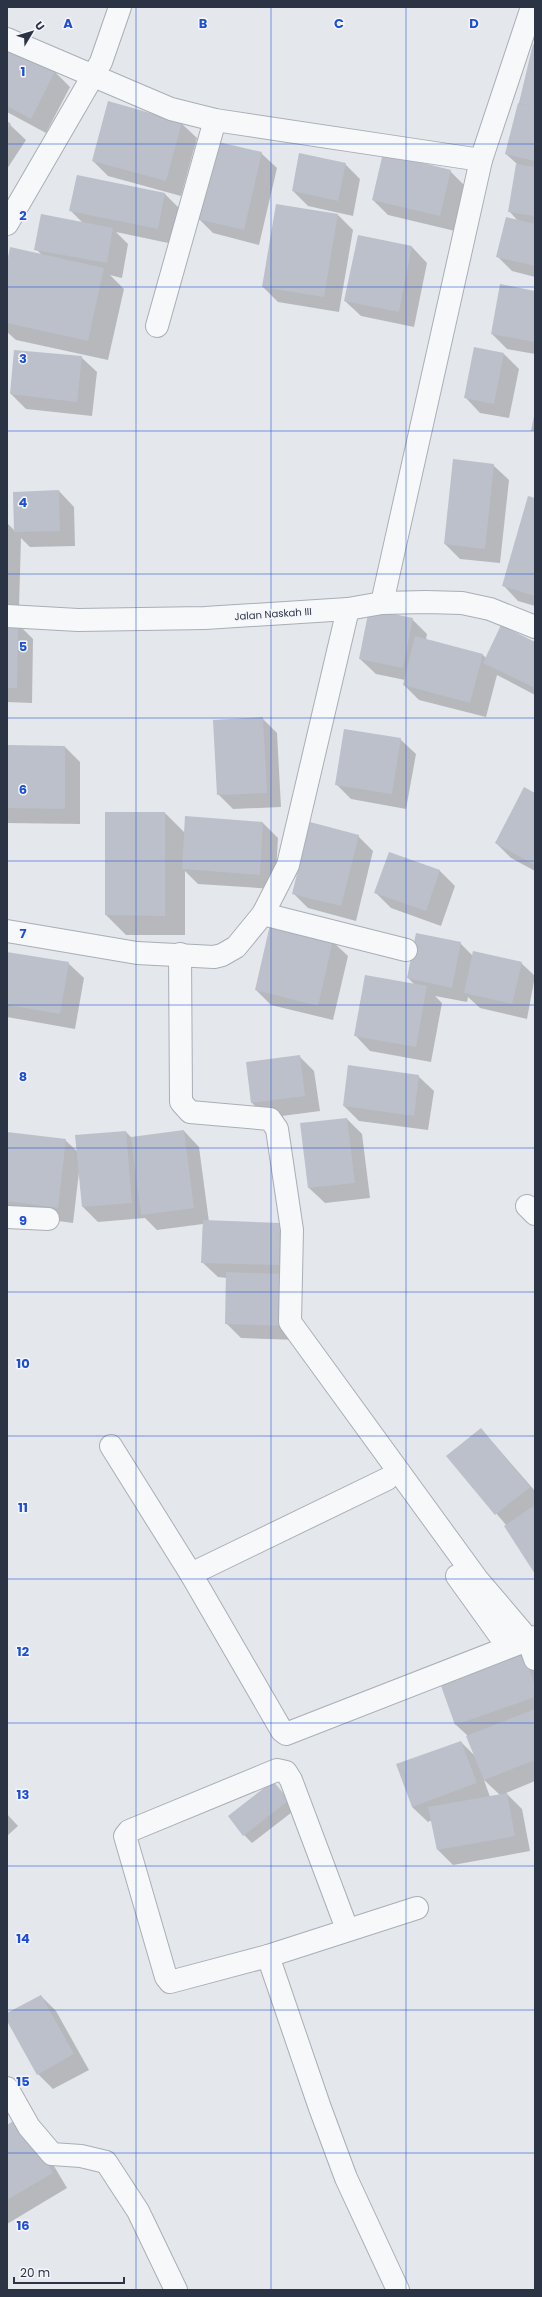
<svg xmlns="http://www.w3.org/2000/svg" width="542" height="2297" font-family="Poppins,sans-serif">
<style>
.shadow{fill:#0003;fill-rule:evenodd}
.building{fill:#bbc0ca}
.lines{fill:none;stroke-linecap:round;stroke-linejoin:round}
.street-casing{stroke:#a9aeb7;stroke-width:24}
.street{stroke:#f7f8fa;stroke-width:22}
.grid{fill:none;stroke:#1d4ed8;stroke-width:1;stroke-opacity:0.55}
.labels{text-anchor:middle;dominant-baseline:central;stroke-width:3;stroke-linejoin:round;paint-order:stroke}
.street-label{font-size:10px;fill:#2b3445;stroke:#f4f6f9}
.grid-label{font-size:13px;text-anchor:middle;font-weight:bold;fill:#1d4ed8;stroke:#f4f6f9;stroke-width:3;stroke-linejoin:round;paint-order:stroke}
</style>
<rect width="100%" height="100%" fill="#e4e7ec"/>
<g class="shadow">
<polygon points="7,46 55,72 70,87 46,133 7,112"/>
<polygon points="534,46 535,46 535,277 512,271 497,256 518,221 509,211 517,164 506,154"/>
<polygon points="7,122 26,140 7,169"/>
<polygon points="181,123 197,138 181,196 108,176 93,161"/>
<polygon points="261,153 277,168 259,245 213,233 198,218"/>
<polygon points="345,164 360,179 353,216 308,206 293,191"/>
<polygon points="450,171 465,186 455,231 388,215 373,200"/>
<polygon points="77,176 165,194 180,209 173,244 116,232 128,244 122,278 110,275 124,289 108,360 16,340 7,332 7,268 42,255 36,249 83,223 70,210"/>
<polygon points="338,215 353,230 339,312 278,302 263,287"/>
<polygon points="359,236 412,247 427,263 414,327 361,316 345,301"/>
<polygon points="535,292 535,354 507,349 492,334"/>
<polygon points="504,354 519,369 509,418 480,413 465,397"/>
<polygon points="81,357 97,372 92,416 26,409 11,394"/>
<polygon points="493,465 509,480 500,563 460,559 445,544"/>
<polygon points="59,491 74,507 75,546 30,547 21,538 19,608 7,607 7,523 15,531"/>
<polygon points="535,499 535,606 518,601 503,585"/>
<polygon points="412,619 427,634 426,640 483,655 486,658 535,643 535,695 497,675 486,717 419,700 404,685 405,680 376,674 360,659"/>
<polygon points="7,624 18,624 33,639 32,703 7,702"/>
<polygon points="262,718 277,733 281,807 233,809 218,794"/>
<polygon points="400,739 416,754 406,809 351,799 336,784"/>
<polygon points="7,746 65,747 80,762 80,824 7,823"/>
<polygon points="535,794 535,871 511,858 496,843"/>
<polygon points="165,813 185,833 186,818 263,823 278,838 275,889 198,884 185,871 185,935 126,935 106,915"/>
<polygon points="358,836 373,851 356,921 308,908 293,893"/>
<polygon points="390,853 440,871 455,886 441,926 391,908 376,893"/>
<polygon points="332,941 348,956 333,1020 271,1005 256,990"/>
<polygon points="460,943 473,956 521,963 535,976 527,1019 480,1008 468,997 467,1002 435,996 442,1003 431,1062 370,1051 355,1035 415,985 408,978"/>
<polygon points="7,953 68,963 84,978 75,1029 7,1017"/>
<polygon points="299,1056 314,1071 320,1111 267,1118 252,1103"/>
<polygon points="418,1076 434,1091 428,1130 359,1121 344,1106"/>
<polygon points="347,1119 362,1134 370,1198 325,1203 309,1188"/>
<polygon points="184,1131 199,1147 209,1222 279,1224 295,1239 299,1340 241,1338 226,1323 227,1278 218,1277 202,1262 203,1224 157,1230 145,1218 98,1222 83,1207 79,1172 73,1223 7,1214 7,1133 65,1140 78,1152 126,1132 132,1138"/>
<polygon points="481,1429 535,1491 535,1572 506,1525 448,1456"/>
<path d="M523,1655L535,1667V1781L506,1793L522,1809L530,1851L453,1865L437,1849L432,1820L428,1822L412,1807L461,1742L475,1756L467,1735L456,1725L442,1684ZM484,1780L500,1795L490,1797Z"/>
<polygon points="273,1782 296,1809 252,1843 244,1835"/>
<polygon points="7,1814 18,1826 7,1836"/>
<polygon points="41,1996 56,2011 89,2070 53,2089 38,2074 7,2019 7,2015"/>
<polygon points="7,2126 35,2134 67,2188 7,2224"/>
</g>
<g class="building">
<polygon points="533,44 535,45 535,107 519,103"/>
<polygon points="7,45 55,71 31,119 7,106"/>
<polygon points="108,101 182,122 166,181 92,161"/>
<polygon points="518,103 535,107 535,161 505,154"/>
<polygon points="7,121 11,124 7,130"/>
<polygon points="214,141 262,152 244,230 197,219"/>
<polygon points="299,153 346,163 338,201 292,191"/>
<polygon points="383,153 451,170 440,216 372,200"/>
<polygon points="516,164 535,167 535,216 508,212"/>
<polygon points="77,175 165,193 158,229 69,211"/>
<polygon points="276,204 338,214 324,297 262,287"/>
<polygon points="41,214 113,228 107,263 34,250"/>
<polygon points="506,217 535,224 535,266 496,257"/>
<polygon points="358,235 412,246 399,312 344,301"/>
<polygon points="10,247 104,268 88,341 7,323 7,263"/>
<polygon points="500,284 535,291 535,342 491,334"/>
<polygon points="474,347 504,353 494,404 464,398"/>
<polygon points="14,350 82,356 77,402 10,394"/>
<polygon points="534,416 535,416 535,431 531,431"/>
<polygon points="453,459 494,464 485,549 444,544"/>
<polygon points="59,490 60,531 14,532 13,492"/>
<polygon points="528,496 535,498 535,596 502,586"/>
<polygon points="369,609 413,618 403,668 359,659"/>
<polygon points="7,623 18,623 17,688 7,688"/>
<polygon points="501,625 535,642 535,688 483,663"/>
<polygon points="415,636 483,654 470,703 403,685"/>
<polygon points="263,717 267,793 217,795 213,720"/>
<polygon points="344,729 401,738 392,794 335,785"/>
<polygon points="7,745 65,746 65,809 7,808"/>
<polygon points="524,787 535,793 535,865 495,843"/>
<polygon points="105,812 165,812 165,916 105,915"/>
<polygon points="185,816 263,822 260,875 182,869"/>
<polygon points="310,822 359,835 341,906 292,894"/>
<polygon points="389,852 440,870 426,911 374,893"/>
<polygon points="270,925 333,940 318,1006 255,990"/>
<polygon points="416,933 461,942 452,988 407,978"/>
<polygon points="473,951 522,962 512,1004 464,993"/>
<polygon points="7,952 69,962 60,1014 7,1005"/>
<polygon points="365,975 427,986 416,1047 354,1036"/>
<polygon points="300,1055 305,1096 251,1103 246,1062"/>
<polygon points="348,1065 419,1075 414,1116 343,1106"/>
<polygon points="347,1118 355,1183 308,1188 300,1123"/>
<polygon points="184,1130 194,1208 141,1215 131,1137"/>
<polygon points="126,1131 132,1203 82,1207 75,1135"/>
<polygon points="7,1132 66,1139 58,1208 7,1201"/>
<polygon points="203,1220 280,1223 279,1265 201,1263"/>
<polygon points="226,1272 286,1274 284,1326 225,1324"/>
<polygon points="481,1428 530,1487 495,1515 446,1456"/>
<polygon points="535,1505 535,1574 504,1526"/>
<polygon points="524,1654 535,1686 535,1697 455,1725 440,1683"/>
<polygon points="535,1709 535,1760 484,1780 466,1736"/>
<polygon points="461,1741 477,1783 412,1807 396,1764"/>
<polygon points="273,1781 289,1800 243,1836 228,1816"/>
<polygon points="507,1793 515,1836 437,1850 428,1807"/>
<polygon points="41,1995 74,2054 37,2075 7,2021 7,2013"/>
<polygon points="20,2117 53,2173 7,2200 7,2125"/>
</g>
<g class="lines">
<g class="street-casing">
<g id="street">
<polyline points="7,39 171,109 215,120 481,160"/>
<polyline points="7,224 101,62 120,7"/>
<polyline points="157,326 215,120"/>
<polyline points="382,603 481,160 532,7"/>
<polyline points="7,616 78,620 205,618 348,609 382,603 426,602 462,603 490,609 535,627"/>
<polyline points="263,914 406,950"/>
<polyline points="7,931 137,953 214,957 222,955 236,947 263,914 288,865 348,609"/>
<polyline points="180,954 181,1102 190,1112 270,1119 277,1129 292,1230 290,1322 477,1579 528,1639 535,1659"/>
<polyline points="527,1206 535,1214"/>
<polyline points="7,1217 48,1219"/>
<polyline points="111,1446 191,1574 282,1731 286,1734 535,1637"/>
<polyline points="191,1574 387,1479"/>
<polyline points="457,1576 508,1647"/>
<polyline points="347,1929 291,1780 286,1772 277,1770 129,1831 125,1836 166,1977 170,1982 268,1956 417,1908"/>
<polyline points="268,1956 320,2108 346,2178 398,2290"/>
<polyline points="7,2088 29,2127 52,2154 81,2156 106,2162 138,2211 176,2290"/>
</g>
</g>
<use href="#street" class="street"/>
</g>
<path class="grid" d="M136,7V2290M271,7V2290M406,7V2290M7,144H535M7,287H535M7,431H535M7,574H535M7,718H535M7,861H535M7,1005H535M7,1148H535M7,1292H535M7,1436H535M7,1579H535M7,1723H535M7,1866H535M7,2010H535M7,2153H535"/>
<g class="labels">
<g class="street-label">
<text transform="translate(273 614) rotate(-4)">Jalan Naskah III</text>
</g>
</g>
<g class="grid-label">
<text x="68" y="28">A</text>
<text x="203" y="28">B</text>
<text x="339" y="28">C</text>
<text x="474" y="28">D</text>
<text x="23" y="76">1</text>
<text x="23" y="220">2</text>
<text x="23" y="363">3</text>
<text x="23" y="507">4</text>
<text x="23" y="651">5</text>
<text x="23" y="794">6</text>
<text x="23" y="938">7</text>
<text x="23" y="1081">8</text>
<text x="23" y="1225">9</text>
<text x="23" y="1368">10</text>
<text x="23" y="1512">11</text>
<text x="23" y="1656">12</text>
<text x="23" y="1799">13</text>
<text x="23" y="1943">14</text>
<text x="23" y="2086">15</text>
<text x="23" y="2230">16</text>
</g>
<rect width="542" height="2297" fill="none" stroke="#2b3445" stroke-width="16"/>
<g transform="translate(32 32) rotate(52)" stroke="#f4f6f9" stroke-width="3" paint-order="stroke">
<path d="M0-3L7 15L0 10L-7 15Z" fill="#2b3445"/>
<text y="-6" font-size="11" font-weight="bold" text-anchor="middle" fill="#2b3445">U</text>
</g>
<path d="M14 2277v6h110v-6" fill="none" stroke="#2b3445" stroke-width="2"/>
<text x="20" y="2277" font-size="12" fill="#2b3445" stroke="#f4f6f9" stroke-width="3" paint-order="stroke">20 m</text>
</svg>
